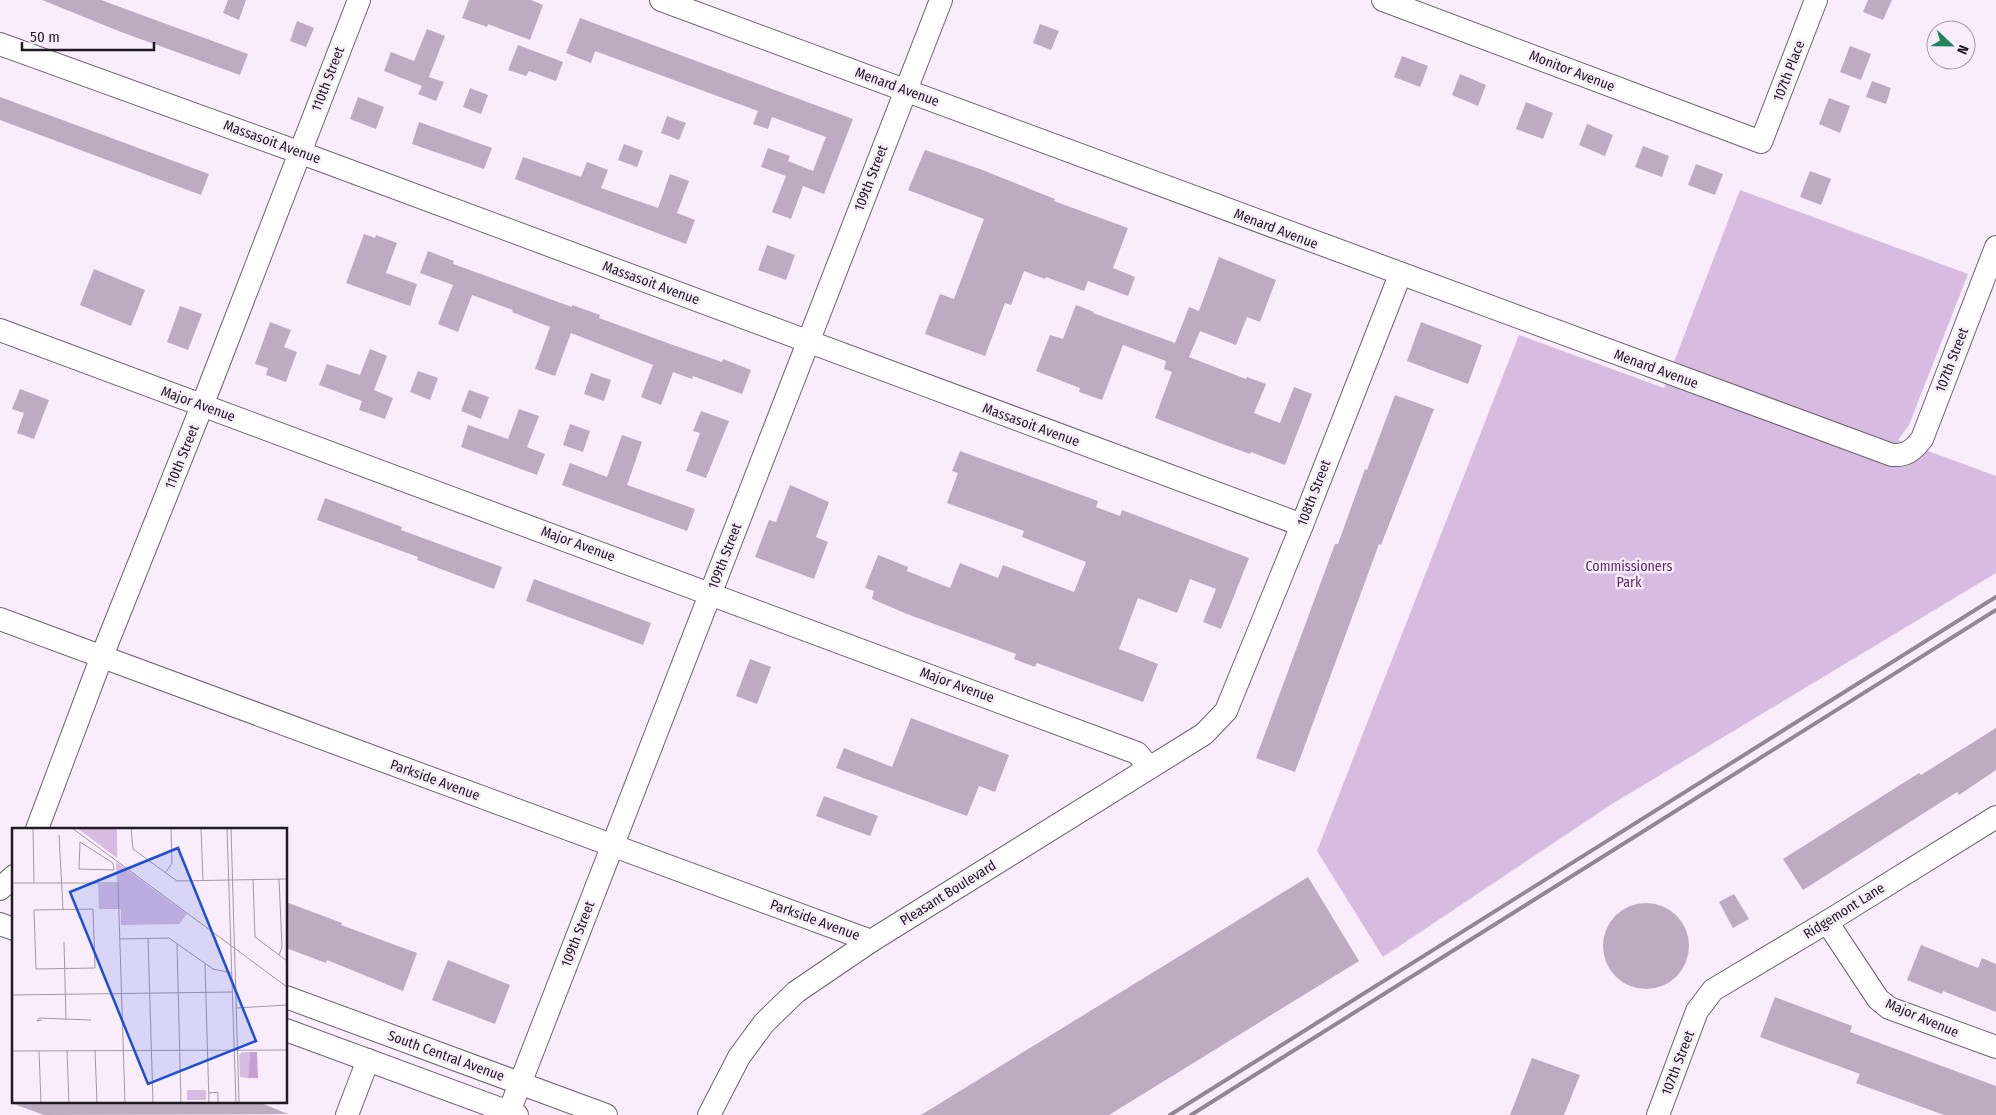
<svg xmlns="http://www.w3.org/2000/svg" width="1996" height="1115" font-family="'Fira Sans Condensed',sans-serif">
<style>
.park{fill:#d8bbe0}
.building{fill:#bdabc2}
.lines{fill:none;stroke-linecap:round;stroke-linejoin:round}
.minor-casing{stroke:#716075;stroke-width:24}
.minor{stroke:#fff;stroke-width:22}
.rail{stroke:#918793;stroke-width:4}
.labels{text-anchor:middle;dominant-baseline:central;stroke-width:5;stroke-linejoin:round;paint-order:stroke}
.street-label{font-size:14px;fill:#201922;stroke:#f9edfc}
.park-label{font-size:14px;fill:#5c2b69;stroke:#f9edfc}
.inset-road{fill:none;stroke:#a298a5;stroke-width:1}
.view{fill:#1d4ed8;fill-opacity:0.15;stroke:#1d4ed8;stroke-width:2.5}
.inset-edge{fill:none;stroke:#201922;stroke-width:2.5}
</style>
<rect width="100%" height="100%" fill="#f9edfc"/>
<polygon class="park" points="1740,190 1968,274 1909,425 1898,440 1996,476 1996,573 1612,804 1383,957 1317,851 1519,335 1664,388"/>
<g class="building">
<polygon points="42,0 101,0 248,54 240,75 121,32"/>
<polygon points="228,0 246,0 239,20 223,13"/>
<polygon points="469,0 531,0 543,5 530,40 488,24 487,27 462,18"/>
<polygon points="1868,0 1892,0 1883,20 1863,12"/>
<polygon points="580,18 853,119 824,194 803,186 791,219 772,212 786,176 761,167 768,148 790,156 788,161 813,171 826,137 772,117 768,129 753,124 758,111 595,51 591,63 566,53"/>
<polygon points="297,21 314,28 306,47 290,41"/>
<polygon points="1040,24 1059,31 1051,50 1033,43"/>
<polygon points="427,29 445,36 429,77 444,82 436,101 418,94 422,86 384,71 391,52 414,61"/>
<polygon points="518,45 563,62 556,81 529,71 526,76 508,70"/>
<polygon points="1850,46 1871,54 1861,80 1840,72"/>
<polygon points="1402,56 1428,66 1420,87 1394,77"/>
<polygon points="1460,74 1486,85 1478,106 1452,95"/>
<polygon points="1872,81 1891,88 1886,104 1866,97"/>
<polygon points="470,88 488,95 481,114 463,107"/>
<polygon points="0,97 209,174 201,195 0,120"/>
<polygon points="358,97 384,107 376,129 350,119"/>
<polygon points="1829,98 1850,106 1840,133 1819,124"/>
<polygon points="1526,102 1553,113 1543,139 1516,129"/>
<polygon points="667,116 686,123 679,140 661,133"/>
<polygon points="419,122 492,148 484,169 412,144"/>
<polygon points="1587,124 1613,135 1605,156 1579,145"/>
<polygon points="624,144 643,151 637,167 618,160"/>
<polygon points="1643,146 1669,156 1662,177 1635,167"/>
<polygon points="925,150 980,169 1055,199 1054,201 1128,228 1113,268 1135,277 1128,296 1088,281 1084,291 1046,277 1045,279 1024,271 1011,305 1005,303 985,356 925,334 940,294 954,299 984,219 908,190"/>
<polygon points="523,157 581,177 587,162 608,170 601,188 658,208 670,174 689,181 677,213 695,220 686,244 515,179"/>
<polygon points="1696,164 1723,174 1715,195 1688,185"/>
<polygon points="1810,171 1831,179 1821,205 1800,197"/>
<polygon points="364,234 375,238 376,235 397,243 386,273 417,284 410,306 346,283"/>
<polygon points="767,245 795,255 786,280 758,270"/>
<polygon points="428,251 454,261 453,264 572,307 572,305 600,315 599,318 673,345 722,362 723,359 751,370 742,394 693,376 692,379 673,372 661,405 641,397 653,365 571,333 555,376 535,369 550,327 512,312 513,310 472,295 458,332 438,324 453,285 420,273"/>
<polygon points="1219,257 1276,280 1260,322 1247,317 1236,345 1200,331 1189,357 1246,379 1247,377 1266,384 1254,413 1280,423 1294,387 1312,394 1285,465 1251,452 1250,454 1217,442 1155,418 1172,372 1164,369 1166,361 1123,345 1102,400 1079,392 1080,388 1036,371 1050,335 1063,339 1076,305 1094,312 1093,313 1175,343 1189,307 1199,311"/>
<polygon points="94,269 145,290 131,326 80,305"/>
<polygon points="180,306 202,314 188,350 167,342"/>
<polygon points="270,322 291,330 284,347 297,352 286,382 266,375 268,368 255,364"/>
<polygon points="1421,322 1482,345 1468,384 1407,361"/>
<polygon points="370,349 387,356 374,390 393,398 385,419 359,410 362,401 319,385 327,364 360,375"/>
<polygon points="418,371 438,378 430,400 410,392"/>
<polygon points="591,373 611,380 604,401 584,394"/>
<polygon points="20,389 49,400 34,439 17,433 24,413 12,409"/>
<polygon points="469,390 489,397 481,419 461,411"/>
<polygon points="1395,395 1434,409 1381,545 1379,544 1295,772 1256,758 1335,544 1338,544 1365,469 1367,470"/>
<polygon points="519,409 539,416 527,447 545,454 537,475 461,447 468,425 508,439"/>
<polygon points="701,411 729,421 706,478 686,471 700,433 693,431"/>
<polygon points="570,424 590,431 583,452 563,445"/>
<polygon points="622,435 642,442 627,485 695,509 687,531 562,485 570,463 607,477"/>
<polygon points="960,451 1098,501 1096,507 1120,516 1122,510 1249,558 1221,629 1203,622 1216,589 1190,579 1177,613 1138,598 1119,649 1158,664 1143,702 1037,663 1035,667 1014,659 1016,654 907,614 872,599 874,591 865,588 878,555 908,567 907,571 950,588 960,563 998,578 1003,565 1074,592 1086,562 1022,537 1024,531 947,503 958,473 952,471"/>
<polygon points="790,485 829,502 816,537 828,542 814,579 755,557 769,520 776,522"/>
<polygon points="325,498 402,527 401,530 502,567 494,589 417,560 418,557 317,520"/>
<polygon points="534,579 651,623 643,645 526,601"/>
<polygon points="750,659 771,667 757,704 736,696"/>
<polygon points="911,718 1009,755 995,792 979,786 967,816 836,768 844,748 892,767"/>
<polygon points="1996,728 1996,770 1959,795 1957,792 1803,890 1783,859 1919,773 1921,775"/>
<polygon points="824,796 878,816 870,836 816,816"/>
<polygon points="1308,877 1359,961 1109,1115 921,1115"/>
<polygon points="1734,894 1749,919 1733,928 1719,902"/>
<polygon points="286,902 342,923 341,925 417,953 403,991 327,960 326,963 286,948"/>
<circle cx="1646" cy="946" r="43"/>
<polygon points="1921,945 1978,968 1982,958 1996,964 1996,1012 1943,991 1942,994 1907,980"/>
<polygon points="448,960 510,985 495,1024 432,1000"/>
<polygon points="1775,997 1852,1026 1850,1032 1996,1086 1996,1115 1944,1115 1856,1083 1860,1074 1760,1037"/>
<polygon points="1532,1058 1580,1075 1564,1115 1510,1115"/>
<polygon points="12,1101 256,1101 288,1114 44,1115 11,1103"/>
</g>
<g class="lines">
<g class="minor-casing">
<g id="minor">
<path d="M661,0L1892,455C1907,456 1913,450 1922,439L1996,247"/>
<polyline points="1383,0 1761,142 1816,0"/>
<polyline points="0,44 323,161 1302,525"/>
<polyline points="0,330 1137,753 1149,767"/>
<polyline points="0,619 871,941"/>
<polyline points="37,829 102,656 202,406 359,0"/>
<polyline points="0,889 14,876"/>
<polyline points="1827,922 1878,999 1889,1008 1996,1047"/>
<polyline points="0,924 14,929"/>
<polyline points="286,997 606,1115"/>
<polyline points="286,1030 517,1115"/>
<polyline points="509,1112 941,0"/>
<polyline points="347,1115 368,1060"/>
<polyline points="709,1115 739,1057 764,1023 796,992 871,941 1204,734 1226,711 1302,525 1400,275"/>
<polyline points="1658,1115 1697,1011 1713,990 1827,922 1996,817"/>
</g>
</g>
<use href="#minor" class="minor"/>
<g class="rail">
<polyline points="1170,1115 1996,597"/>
<polyline points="1191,1115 1996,610"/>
</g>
</g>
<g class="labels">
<g class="street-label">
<text transform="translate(1572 71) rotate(21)">Monitor Avenue</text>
<text transform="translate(1789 71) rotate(-69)">107th Place</text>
<text transform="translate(328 79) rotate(-69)">110th Street</text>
<text transform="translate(897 87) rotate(20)">Menard Avenue</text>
<text transform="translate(272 142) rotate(20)">Massasoit Avenue</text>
<text transform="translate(871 178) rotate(-69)">109th Street</text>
<text transform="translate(1276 229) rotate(21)">Menard Avenue</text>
<text transform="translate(651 283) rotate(20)">Massasoit Avenue</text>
<text transform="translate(1952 360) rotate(-69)">107th Street</text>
<text transform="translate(1656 369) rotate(20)">Menard Avenue</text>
<text transform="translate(198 404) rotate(20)">Major Avenue</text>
<text transform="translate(1031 425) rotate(20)">Massasoit Avenue</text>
<text transform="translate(182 457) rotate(-68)">110th Street</text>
<text transform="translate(1314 493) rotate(-69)">108th Street</text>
<text transform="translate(578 544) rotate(20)">Major Avenue</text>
<text transform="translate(725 556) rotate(-69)">109th Street</text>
<text transform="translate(957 685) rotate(20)">Major Avenue</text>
<text transform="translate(435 780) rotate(20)">Parkside Avenue</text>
<text transform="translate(948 893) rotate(-32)">Pleasant Boulevard</text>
<text transform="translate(1844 911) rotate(-32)">Ridgemont Lane</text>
<text transform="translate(815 920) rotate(20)">Parkside Avenue</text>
<text transform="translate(578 934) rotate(-69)">109th Street</text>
<text transform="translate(1922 1018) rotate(23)">Major Avenue</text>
<text transform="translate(446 1056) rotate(20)">South Central Avenue</text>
<text transform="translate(1678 1063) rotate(-69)">107th Street</text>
</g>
<g class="park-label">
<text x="1629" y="566">Commissioners<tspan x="1629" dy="16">Park</tspan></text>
</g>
</g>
<g transform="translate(12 828)">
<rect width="275" height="275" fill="#f9edfc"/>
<path d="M230,224H238L236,250L228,249L227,227ZM175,262H194V272H175Z" fill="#d8bbe0"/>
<path d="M238,224H245L246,250H236Z" fill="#c89fd2"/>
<path d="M65,0H105V30ZM104,34L175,86L167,96L109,97V81H87L86,56H105Z" fill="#d8bbe0"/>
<path class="inset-road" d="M21,0L22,55M60,0L275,159M119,0L121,21L165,53L275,51M189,0L191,53M215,0L224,275M219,0L227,275M47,7L51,81M68,14L101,35L102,42L67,41ZM154,44L160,35L159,0M241,51L243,109L275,133M0,55H106L113,275M81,81L83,140L24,141L22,82ZM136,110L141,275M108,111L157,110L201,141L220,145M52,114L54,192M165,116L169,275M267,127L270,119L267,51M193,136L197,275M0,167L220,164M224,180L275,177M30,192L25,193L27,190L79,192M83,222L85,275M0,223L275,222M27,223L29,275M55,223L57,275M197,265L206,264V275M238,275L275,274"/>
<path class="view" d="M166,20L244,213L136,256L58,64Z"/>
<rect width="275" height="275" class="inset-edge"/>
</g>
<g transform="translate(1951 45) rotate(112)"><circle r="24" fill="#f9edfc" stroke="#a298a5"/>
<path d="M0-4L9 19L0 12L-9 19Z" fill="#22845d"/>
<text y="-8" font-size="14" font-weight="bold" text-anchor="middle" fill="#201922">N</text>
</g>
<path d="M22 42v8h132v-8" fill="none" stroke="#201922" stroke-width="2.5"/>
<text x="30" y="42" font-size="15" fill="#201922" stroke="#f9edfc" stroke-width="4" paint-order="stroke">50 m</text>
</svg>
